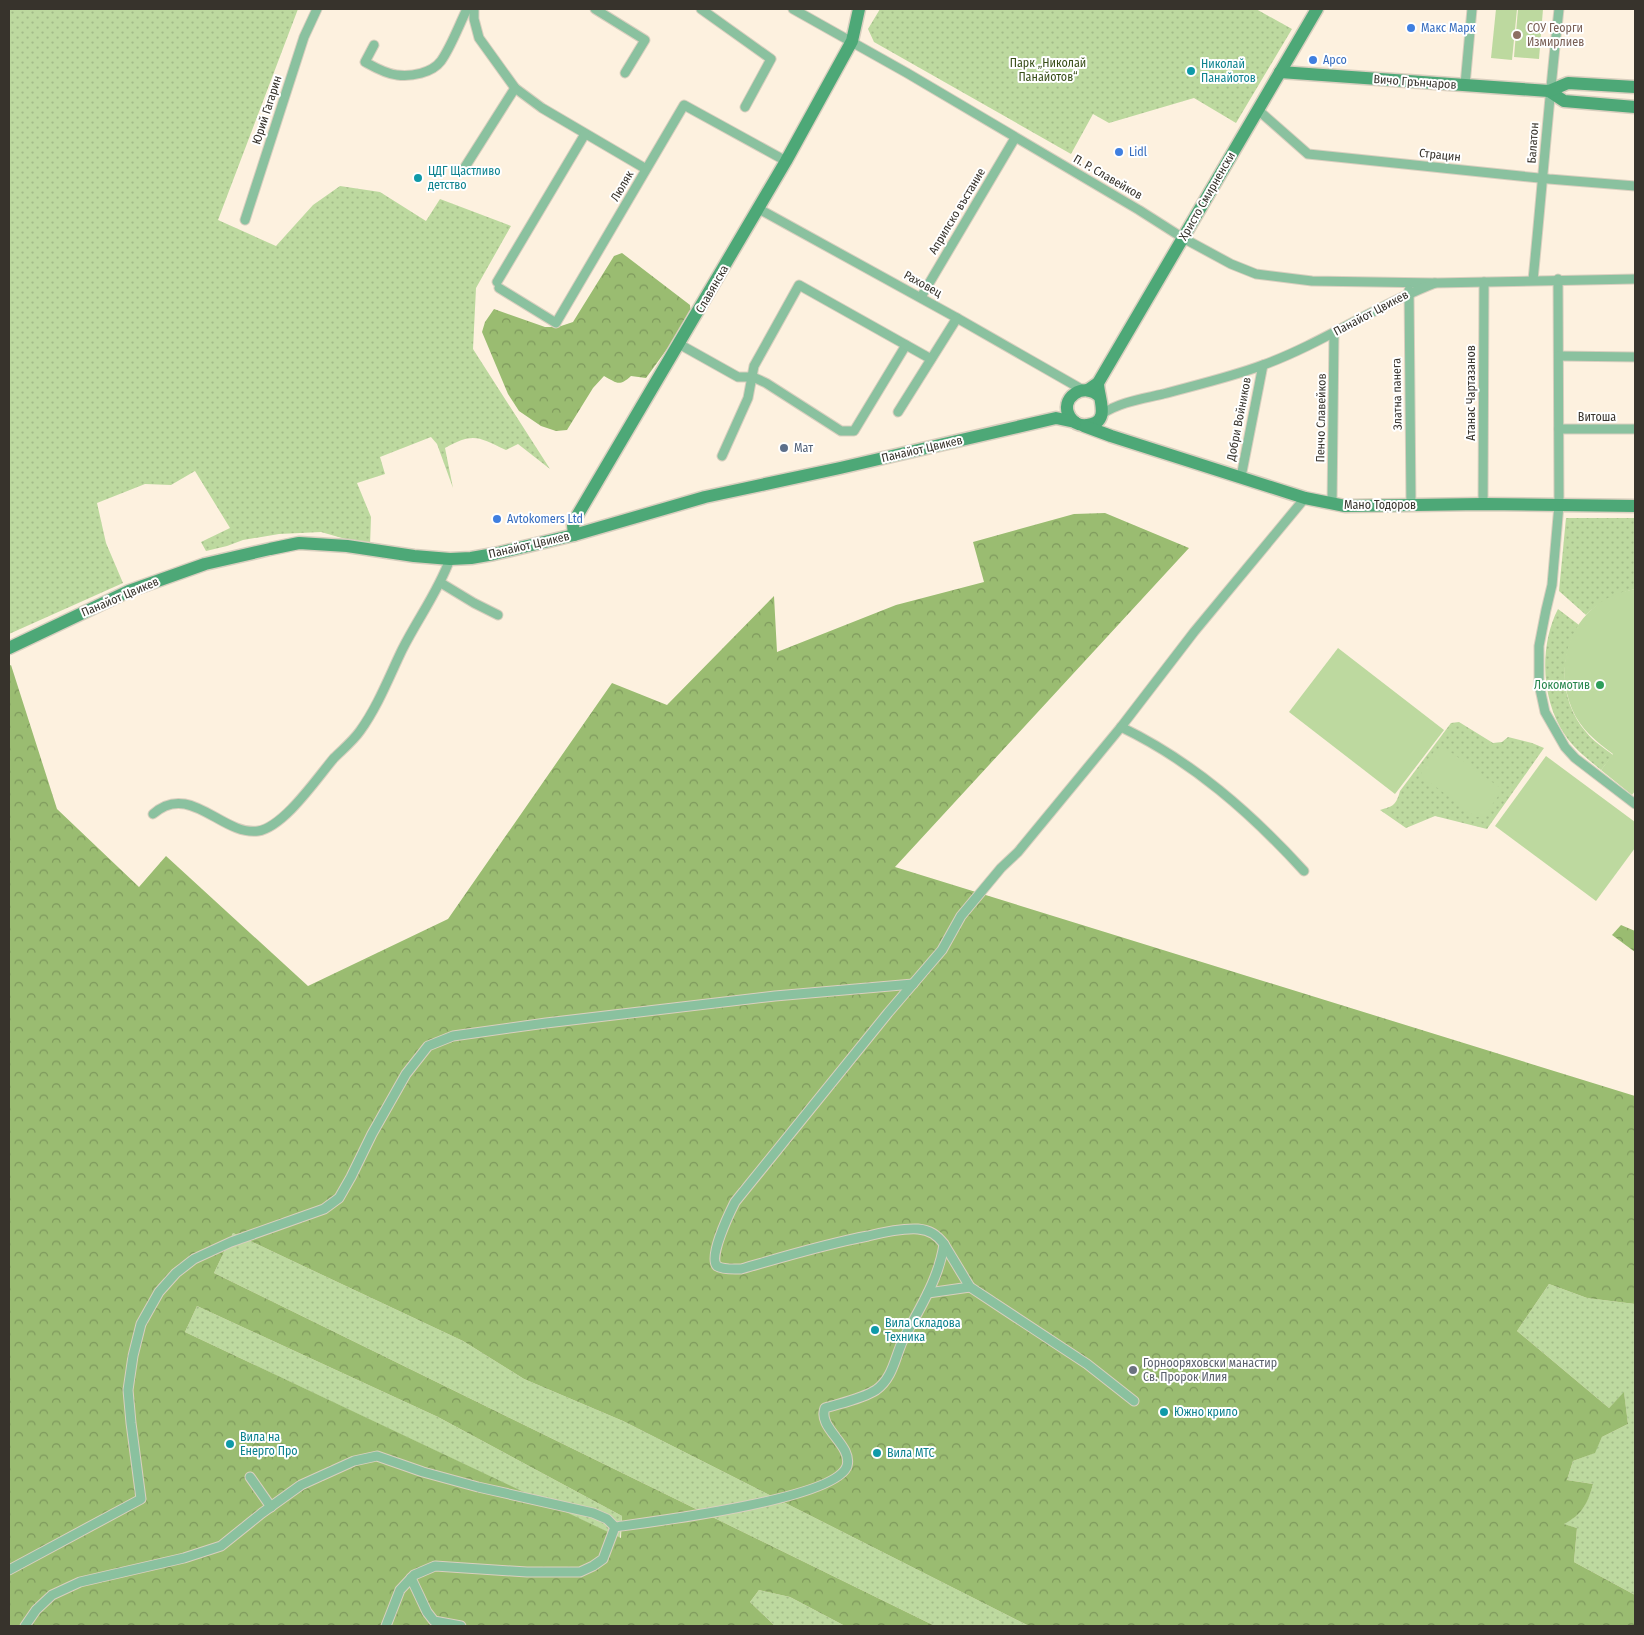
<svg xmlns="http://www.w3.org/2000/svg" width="1644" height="1635" font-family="'Fira Sans Condensed',sans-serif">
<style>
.green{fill:url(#green-dots)}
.forest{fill:url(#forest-crowns);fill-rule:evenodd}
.pitch{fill:#bdd99f}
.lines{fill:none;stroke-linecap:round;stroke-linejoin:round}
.street-casing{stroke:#d9cfbf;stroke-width:11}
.secondary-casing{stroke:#d9cfbf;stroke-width:15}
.street{stroke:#8ac19f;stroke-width:9}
.secondary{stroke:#4da877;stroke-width:12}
.shop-dot{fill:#3f7fe0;stroke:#fff;stroke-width:2}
.education-dot{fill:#8d6e63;stroke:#fff;stroke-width:2}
.culture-dot{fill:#0f9aa8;stroke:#fff;stroke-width:2}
.service-dot{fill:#5c6f8a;stroke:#fff;stroke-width:2}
.leisure-dot{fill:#2e9e5b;stroke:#fff;stroke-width:2}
.worship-dot{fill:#6b7280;stroke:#fff;stroke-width:2}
.labels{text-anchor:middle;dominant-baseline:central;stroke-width:4;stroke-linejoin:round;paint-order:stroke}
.shop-label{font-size:12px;fill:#366cbe;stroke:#fff;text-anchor:start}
.education-label{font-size:12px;fill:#785e54;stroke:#fff;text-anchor:start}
.park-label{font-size:12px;fill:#384e18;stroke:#fff}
.culture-label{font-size:12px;fill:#0d838f;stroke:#fff;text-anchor:start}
.street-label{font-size:12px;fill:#37332c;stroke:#fff}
.service-label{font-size:12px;fill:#4e5e75;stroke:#fff;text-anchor:start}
.leisure-label{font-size:12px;fill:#27864d;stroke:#fff;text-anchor:end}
.worship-label{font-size:12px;fill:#5b616d;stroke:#fff;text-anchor:start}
</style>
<defs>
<pattern id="green-dots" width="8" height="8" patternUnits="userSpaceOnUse" patternTransform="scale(1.25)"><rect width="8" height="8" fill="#bdd99f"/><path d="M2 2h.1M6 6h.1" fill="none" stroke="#a3bb89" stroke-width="1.8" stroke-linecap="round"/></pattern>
<pattern id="forest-crowns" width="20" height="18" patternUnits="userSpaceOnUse" patternTransform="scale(1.25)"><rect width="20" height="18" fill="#9abc71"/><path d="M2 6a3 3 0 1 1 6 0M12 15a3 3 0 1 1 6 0" fill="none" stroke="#7e995d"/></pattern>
</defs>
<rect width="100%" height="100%" fill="#fdf1df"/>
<g class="green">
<path d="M9,9H298L218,220L276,246L313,205L340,186L380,192L426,221L440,199L511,226L476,288L473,349L550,469L518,444L506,450C478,437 474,432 445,448L453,488L437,444L431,437L380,457L385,474L357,483L371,517L370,546L321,532L279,534L243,540L227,546L206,551L201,542L230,528L195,471L171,485L145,484L97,503L106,543L123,583L9,634Z"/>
<polygon points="880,9 1256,9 1292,29 1236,123 1194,98 1109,123 1093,114 1071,154 874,42 868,29"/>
<path d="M1566,518H1635V589C1617,593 1599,602 1586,615L1559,591Z"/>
<path d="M1558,609L1579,625C1558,658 1560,702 1586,732C1593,741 1604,748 1613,755L1601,770C1588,759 1574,749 1565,735C1541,700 1539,646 1558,609Z"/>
<path d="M1459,722L1493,743L1502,742L1508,737L1532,743L1544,748L1487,829L1435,816L1406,828L1380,810C1394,806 1396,805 1400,791L1451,723Z"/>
<polygon points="233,1233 463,1341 524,1379 623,1421 1029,1626 935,1626 214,1273"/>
<path d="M1549,1284L1587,1298L1635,1304V1595L1574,1562L1577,1528L1563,1524C1582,1515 1587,1504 1593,1484L1567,1480L1573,1461L1594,1453L1602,1437L1628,1424L1624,1393L1609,1408L1517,1331Z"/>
<polygon points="197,1306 438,1417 622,1516 620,1538 185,1332"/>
<polygon points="759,1590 790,1597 845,1626 775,1626 750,1602"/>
</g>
<g class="forest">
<path d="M622,253L690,305L691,316L646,378L631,376C619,387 617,383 604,376L593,388L567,430L556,431L541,426L519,411L508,394L482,332L485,322L494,309L545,327H558L573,322L614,256Z"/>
<path d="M1105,513L1189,548L895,867L1635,1096V1304L1587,1298L1549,1284L1517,1331L1609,1408L1624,1392L1628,1424L1602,1437L1595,1453L1573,1461L1567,1480L1593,1484C1588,1503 1582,1515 1564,1524L1577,1528L1574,1562L1635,1595V1626H1029L623,1421L524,1379L463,1341L233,1233L214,1273L935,1626H845L790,1597L759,1590L750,1602L775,1626H9V666L11,665L57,809L139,887L166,856L308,986L448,919L612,683L667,705L774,596L777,652L896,605L984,582L973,542L1074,514ZM197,1306L438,1417L622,1516L621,1538L185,1332Z"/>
<polygon points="1621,925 1635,931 1635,952 1612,935"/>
</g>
<g class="pitch">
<polygon points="1496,9 1517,9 1512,60 1491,58"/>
<polygon points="1518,9 1543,9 1539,59 1514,57"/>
<path d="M1635,589V791L1632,795L1601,770L1613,754C1596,741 1581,730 1572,709C1550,657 1578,598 1635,589Z"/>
<polygon points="1338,648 1444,730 1395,794 1289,712"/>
<polygon points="1445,748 1499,787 1499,795 1484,816 1476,817 1424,778 1420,770 1436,749"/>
<polygon points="1546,756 1635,822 1635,848 1596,901 1495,826"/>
</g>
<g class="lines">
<g class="street-casing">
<g id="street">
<polyline points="474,9 474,19 479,38 515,88 542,108 646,169"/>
<polyline points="595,9 645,40 625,73"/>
<polyline points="701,9 771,59 745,107"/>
<polyline points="793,9 907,73 1139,210 1183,238 1231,264 1256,274 1312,281 1435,283"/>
<path d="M374,45L365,62C374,67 386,74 397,75C411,77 432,73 441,61C451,47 459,25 467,9"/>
<polyline points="1465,85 1472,9"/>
<polyline points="1258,110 1308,154 1549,179 1635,186"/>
<polyline points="465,167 515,88"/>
<polyline points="759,209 957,318 1083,390"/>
<polyline points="245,220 304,37 317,9"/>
<polyline points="1558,279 1559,505 1552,585 1546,610 1539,646 1539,684 1545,712 1565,747 1575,758 1635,804"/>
<path d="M1533,280C1542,189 1549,99 1559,9"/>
<polyline points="497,282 585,134"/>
<polyline points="499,288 556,323 684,105 786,161"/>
<polyline points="1409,290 1411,505"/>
<polyline points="921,297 1015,138"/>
<polyline points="679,344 738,377 753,377 766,383 841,431 854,431 906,345"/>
<polyline points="1559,356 1635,357"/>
<polyline points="898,412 957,318"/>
<path d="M1102,414C1120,402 1142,399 1163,394C1196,385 1231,377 1263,365C1323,343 1375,306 1435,283L1635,279"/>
<polyline points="1559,429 1635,429"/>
<polyline points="722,456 748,398 754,366 799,285 931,359"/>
<polyline points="1241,477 1263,365"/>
<polyline points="1332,504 1334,333"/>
<polyline points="1483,504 1484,282"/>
<polyline points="441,583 474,603 498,615"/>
<path d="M1121,727C1192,761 1251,813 1304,871"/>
<path d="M153,814C190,781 222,836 258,831C284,827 317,778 334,758C343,749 353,741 360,731C378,706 389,677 402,650C418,618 438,592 450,559"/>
<polyline points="944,1244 970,1287 1087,1364 1134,1401"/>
<polyline points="928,1293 970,1287"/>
<polyline points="250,1477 271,1507"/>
<polyline points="9,1570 141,1499 131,1423 128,1390 133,1356 141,1324 159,1292 176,1273 194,1259 231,1242 324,1209 339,1198 351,1177 372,1134 406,1074 428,1046 453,1036 546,1023 775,996 913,984"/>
<polyline points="411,1578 427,1612 434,1621 461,1626"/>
<polyline points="25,1626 36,1610 52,1595 80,1582 184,1558 221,1546 262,1513 301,1485 354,1461 377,1456 423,1472 478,1487 593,1513 607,1519 615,1527"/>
<path d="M386,1626L400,1590L414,1575L435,1566L527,1572H580L593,1566L603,1559L615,1527C651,1522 836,1499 847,1466C853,1445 817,1428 825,1408C841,1403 862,1399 876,1390C893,1378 895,1357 903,1340C919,1309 939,1279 944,1244C937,1235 930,1230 918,1229C902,1228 884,1232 868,1236C825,1244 783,1257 741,1269C734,1269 723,1270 717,1266C708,1257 730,1212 735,1202L888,1013L942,950L961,916L1001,868L1018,852L1121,727L1194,632L1305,498"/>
</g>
</g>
<g class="secondary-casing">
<g id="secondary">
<polyline points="1280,72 1549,91 1564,101 1635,107"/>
<polyline points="1549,91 1568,83 1635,87"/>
<path d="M1098,383C1098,398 1112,423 1087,425C1080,426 1074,423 1070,417C1058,399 1084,380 1100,397"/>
<polyline points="1088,390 1098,383 1317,9"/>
<polyline points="1084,426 1111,436 1305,498 1345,506 1483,504 1635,506"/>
<polyline points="574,535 573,525 577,516 786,161 852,41 859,9"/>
<polyline points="9,648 129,591 205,564 270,549 299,543 347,546 414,556 450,559 471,558 494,554 574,535 705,497 840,468 1056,418 1075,422"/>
</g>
</g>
<use href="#street" class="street"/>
<use href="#secondary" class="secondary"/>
</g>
<g class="shop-dot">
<circle cx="1411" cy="28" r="5"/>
<circle cx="1313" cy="60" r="5"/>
<circle cx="1119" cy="152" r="5"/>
<circle cx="497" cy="519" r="5"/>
</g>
<circle class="education-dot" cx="1517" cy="35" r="5"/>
<g class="culture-dot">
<circle cx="1191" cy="71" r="5"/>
<circle cx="418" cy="178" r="5"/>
<circle cx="875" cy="1330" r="5"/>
<circle cx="1164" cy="1412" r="5"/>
<circle cx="230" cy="1444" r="5"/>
<circle cx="877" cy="1453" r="5"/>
</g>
<circle class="service-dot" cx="784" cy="448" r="5"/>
<circle class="leisure-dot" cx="1600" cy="685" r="5"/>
<circle class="worship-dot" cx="1133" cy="1370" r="5"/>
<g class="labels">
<g class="shop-label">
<text x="1421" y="28">Макс Марк</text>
<text x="1323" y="60">Арсо</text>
<text x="1129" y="152">Lidl</text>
<text x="507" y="519">Avtokomers Ltd</text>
</g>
<g class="education-label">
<text x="1527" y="28">СОУ Георги<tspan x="1527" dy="14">Измирлиев</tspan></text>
</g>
<g class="park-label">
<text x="1048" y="63">Парк „Николай<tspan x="1048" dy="14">Панайотов“</tspan></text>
</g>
<g class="culture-label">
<text x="1201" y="64">Николай<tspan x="1201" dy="14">Панайотов</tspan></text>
<text x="428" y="171">ЦДГ Щастливо<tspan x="428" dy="14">детство</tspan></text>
<text x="885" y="1323">Вила Складова<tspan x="885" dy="14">Техника</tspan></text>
<text x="1174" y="1412">Южно крило</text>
<text x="240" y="1437">Вила на<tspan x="240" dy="14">Енерго Про</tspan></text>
<text x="887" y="1453">Вила МТС</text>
</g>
<g class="street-label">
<text transform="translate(1415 82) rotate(4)">Вичо Грънчаров</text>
<text transform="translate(267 110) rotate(-72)">Юрий Гагарин</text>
<text transform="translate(1533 143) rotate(-86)">Балатон</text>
<text transform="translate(1440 155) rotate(6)">Страцин</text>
<text transform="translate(1108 177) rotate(30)">П. Р. Славейков</text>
<text transform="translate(622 186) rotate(-60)">Люляк</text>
<text transform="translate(1207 196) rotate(-60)">Христо Смирненски</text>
<text transform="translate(957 211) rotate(-59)">Априлско въстание</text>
<text transform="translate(923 284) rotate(29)">Раховец</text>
<text transform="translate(712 289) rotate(-60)">Славянска</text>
<text transform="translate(1371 313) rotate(-28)">Панайот Цвикев</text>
<text transform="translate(1471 393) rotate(-90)">Атанас Чартазанов</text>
<text transform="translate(1397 394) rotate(-91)">Златна панега</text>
<text x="1597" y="417">Витоша</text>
<text transform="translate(1321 418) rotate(-89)">Пенчо Славейков</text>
<text transform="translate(1239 419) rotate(-79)">Добри Войников</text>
<text transform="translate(922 449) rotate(-13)">Панайот Цвикев</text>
<text x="1380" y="505">Мано Тодоров</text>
<text transform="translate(529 545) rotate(-13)">Панайот Цвикев</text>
<text transform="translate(120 597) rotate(-23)">Панайот Цвикев</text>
</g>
<g class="service-label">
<text x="794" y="448">Мат</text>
</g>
<g class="leisure-label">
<text x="1590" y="685">Локомотив</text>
</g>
<g class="worship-label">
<text x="1143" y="1363">Горнооряховски манастир<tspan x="1143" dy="14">Св. Пророк Илия</tspan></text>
</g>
</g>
<rect width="1644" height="1635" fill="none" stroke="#37332c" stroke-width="20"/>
</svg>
